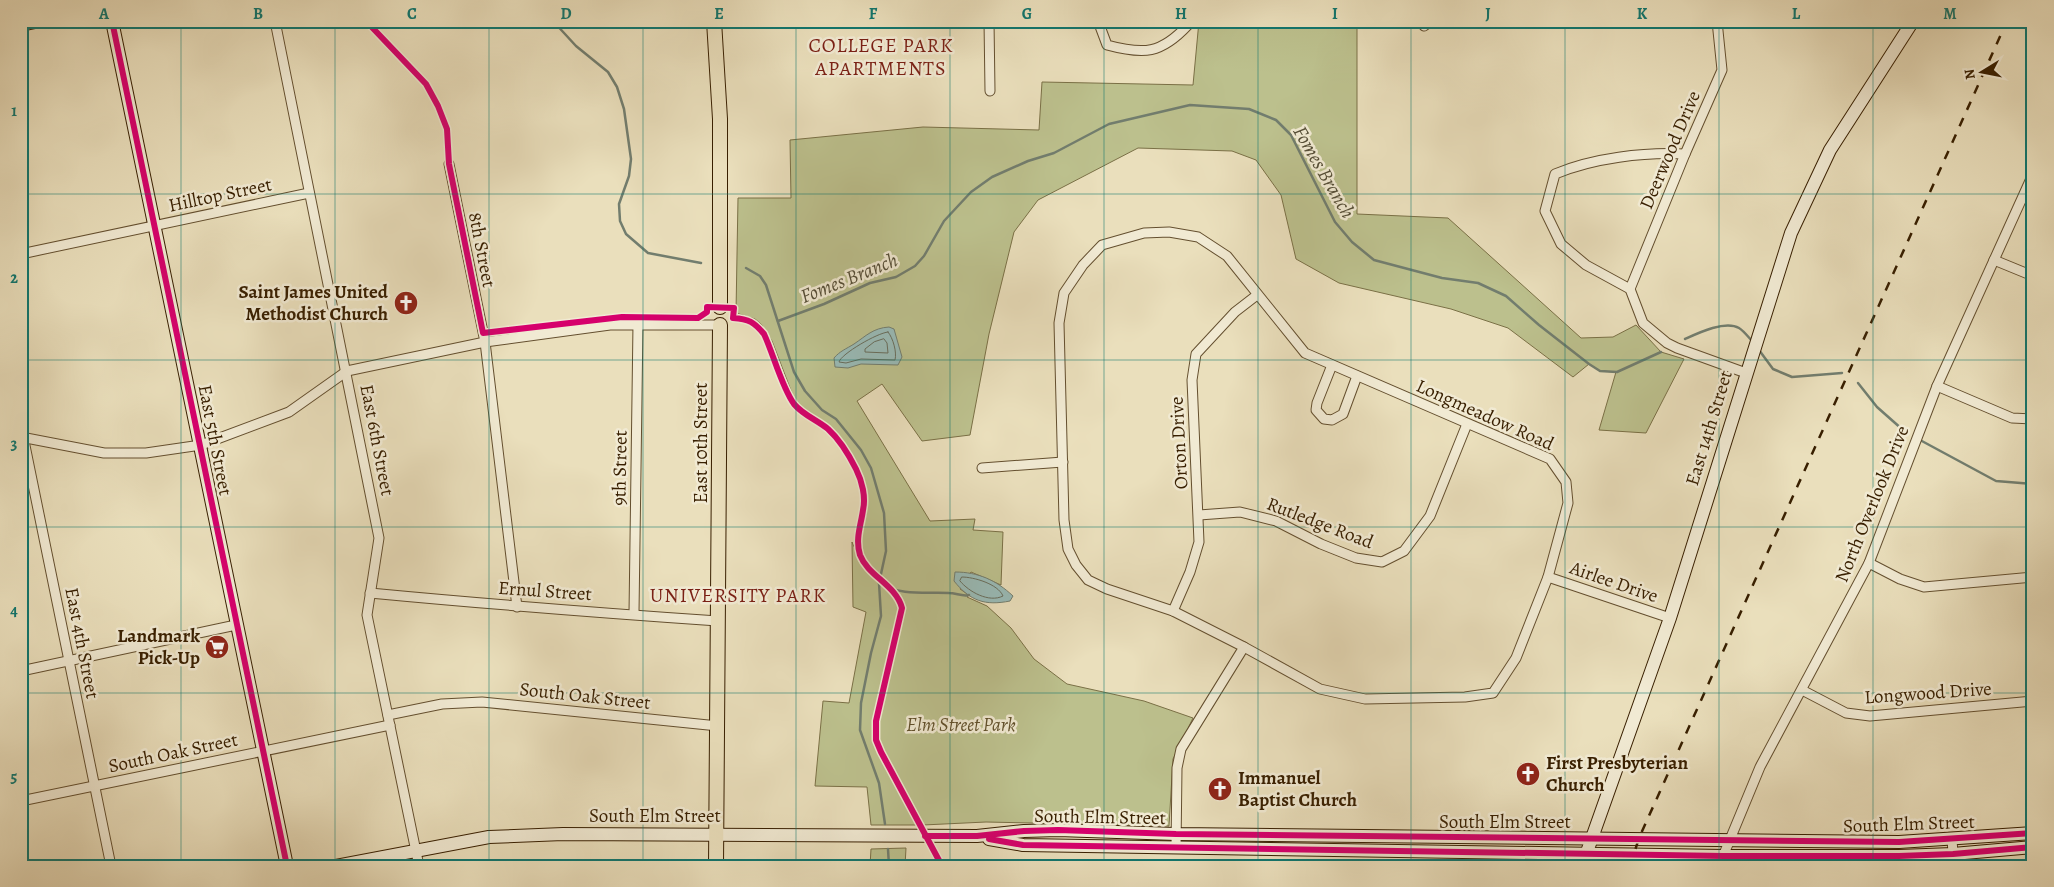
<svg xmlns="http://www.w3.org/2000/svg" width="2054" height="887" font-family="Alegreya,serif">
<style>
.green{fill:#bcc08d;stroke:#7a7046}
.water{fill:#99bbb7;stroke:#727d6e}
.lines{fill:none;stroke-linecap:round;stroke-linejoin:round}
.shore{stroke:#686d5c;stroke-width:1}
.stream{stroke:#727d6e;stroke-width:2.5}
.street-casing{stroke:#644f2f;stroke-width:11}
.secondary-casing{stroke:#381f00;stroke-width:14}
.primary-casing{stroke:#381f00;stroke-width:16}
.street{stroke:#f1ead3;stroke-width:9}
.secondary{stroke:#f1ead3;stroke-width:12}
.primary{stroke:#eadfbc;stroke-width:14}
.rail{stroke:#381f00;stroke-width:2.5;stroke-dasharray:9 9;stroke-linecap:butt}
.cycleway-casing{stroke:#f1ead3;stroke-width:9}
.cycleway{stroke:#d6006c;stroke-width:6}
.grid{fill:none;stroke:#0f766e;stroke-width:1;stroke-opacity:0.55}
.labels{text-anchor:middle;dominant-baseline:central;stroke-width:5;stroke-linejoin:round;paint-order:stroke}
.street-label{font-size:19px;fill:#381f00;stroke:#f1ead3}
.poi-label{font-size:19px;font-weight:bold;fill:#381f00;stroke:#f1ead3;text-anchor:end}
.park-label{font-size:19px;font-style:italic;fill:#604f2a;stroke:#f1ead3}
.neighbourhood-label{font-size:20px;letter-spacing:1px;fill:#7a1f14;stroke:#f1ead3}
.water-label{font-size:20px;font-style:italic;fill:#554e37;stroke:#f1ead3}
.neatline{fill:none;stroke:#0f766e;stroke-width:2}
.grid-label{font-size:16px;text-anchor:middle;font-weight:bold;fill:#0f766e}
</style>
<rect width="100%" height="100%" fill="#eadfbc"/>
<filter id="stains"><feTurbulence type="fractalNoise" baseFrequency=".004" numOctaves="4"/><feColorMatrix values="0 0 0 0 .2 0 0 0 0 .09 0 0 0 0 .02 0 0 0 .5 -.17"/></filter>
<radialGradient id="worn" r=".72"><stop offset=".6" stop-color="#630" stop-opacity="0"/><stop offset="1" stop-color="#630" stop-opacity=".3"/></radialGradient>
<g class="green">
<path d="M1199,21H1357V214L1448,218L1581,338L1613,337L1636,325L1661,352L1684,359L1646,433L1599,430L1616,372L1600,371L1589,364L1573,377L1508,328L1451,309L1339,283L1296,259L1281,195L1256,160L1232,151L1138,148L1038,200L1014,232L989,334L970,435L922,441L882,384L857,401L930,521L975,519L973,530L1003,532L1001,585L971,572L960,589L969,595L967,597L987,606L1011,628L1034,659L1067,684L1144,701L1193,718L1173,759L1169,826L986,822L923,825H871L867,787L815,786L823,701L849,703L866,612L853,607L852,542C858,557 879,589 895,590L864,558L861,547V531L866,514L867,495L863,477L848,451L836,434L795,401L772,341L761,324L755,319L736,313L738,198H791L790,140L923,127L1039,130L1042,82L1193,85Z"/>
<polygon points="906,848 905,866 870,866 871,849"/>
</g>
<g class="water">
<path d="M889,327L894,329L902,357L898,365L861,364L848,368L835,367L834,358C840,351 846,349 854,344C866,336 873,328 889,327Z"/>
<path d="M955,572C978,572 996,580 1013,596L1010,601C985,606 970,601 954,581Z"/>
</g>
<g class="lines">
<g class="shore">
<path d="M888,332C893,338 897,352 895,360L861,359L846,363L839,362C841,354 877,333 888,332Z"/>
<polygon points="884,339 887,343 888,353 865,352 865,349 874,342"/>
<path d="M962,577C974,577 998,584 1003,596C989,603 969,592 960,581Z"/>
</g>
<g class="stream">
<polyline points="553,21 576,46 608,72 617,87 624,109 631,159 629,176 619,204 620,221 626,234 648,253 701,263"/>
<polyline points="746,268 760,276 766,285 794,372 805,391 822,410 836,419 861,450 871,468 884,513 886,551 879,583 881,616 871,653 861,703 860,730 879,783 885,824"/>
<polyline points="778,321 824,304 870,283 896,277 915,266 924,256 944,221 971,192 992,177 1028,161 1054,153 1109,124 1190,105 1249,109 1276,120 1291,135 1335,222 1352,242 1374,260 1442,278 1478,283 1506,296 1539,325 1589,364 1600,371 1617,372 1661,352"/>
<path d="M1685,339C1698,333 1725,320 1739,328C1744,331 1749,338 1753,342"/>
<polyline points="1759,350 1773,369 1792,377 1842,373"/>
<polyline points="1858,383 1877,407 1903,430"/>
<polyline points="1920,440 1996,481 2033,484"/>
<path d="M879,583C900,596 926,592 949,593C956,593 963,597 969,595"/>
<polyline points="888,849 889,866"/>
</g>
<g class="street-casing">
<g id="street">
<polyline points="275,21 379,538 367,615 419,866"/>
<polyline points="989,21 990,91"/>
<path d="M1098,21L1107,45C1144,55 1161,54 1188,25"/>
<polyline points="1896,21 1909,28"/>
<polyline points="1424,26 1431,21"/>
<path d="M1685,154C1644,152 1593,158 1555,174L1545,211L1561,244L1586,265L1630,289L1643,323L1667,343L1677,348L1746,373"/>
<polyline points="449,164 485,342 517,607"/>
<polygon points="1169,232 1198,237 1227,256 1305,353 1550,459 1566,482 1568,503 1548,577 1516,658 1493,693 1465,697 1365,699 1320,689 1244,647 1173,611 1107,589 1088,580 1076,565 1068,549 1064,520 1059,323 1064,293 1083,265 1102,245 1144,233"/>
<polyline points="21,254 309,193"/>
<polyline points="1994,260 2033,276"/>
<polyline points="1630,289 1685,154 1722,70 1717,21"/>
<polyline points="1332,365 1317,403 1316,410 1324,419 1332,420 1343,414 1357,376"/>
<polyline points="1937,386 2012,418 2033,419"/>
<polyline points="21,426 111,866"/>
<polyline points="21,437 104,453 146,453 201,445 289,412 347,371 485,342 610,325 720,325"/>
<polyline points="982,468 1063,462"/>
<polyline points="1199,515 1240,512 1276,521 1321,544 1356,558 1382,562 1404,551 1430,516 1467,424"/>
<polyline points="1869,563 1900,579 1924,587 2033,577"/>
<polyline points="1548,577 1670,618"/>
<path d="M370,593C486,604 602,613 718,621"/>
<polyline points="1173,611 1190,572 1199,542 1192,380 1196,354 1235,312 1257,295"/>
<polyline points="634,613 638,324"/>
<polyline points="21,671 236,625"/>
<polyline points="1802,690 1846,713 1870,716 2033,701"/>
<polyline points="388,715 442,704 482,702 718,726"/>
<polyline points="21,801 390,725"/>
<polyline points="1952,840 1954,866"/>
<polyline points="1176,848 1177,768 1181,749 1244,647"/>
<polyline points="1719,866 1760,767 1869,563 1937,386 2033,174"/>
</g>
</g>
<g class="secondary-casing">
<g id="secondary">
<polyline points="112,21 287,866"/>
<polyline points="21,25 40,21"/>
<polyline points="989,839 1023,845 1723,856 1899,856 1953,854 2033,847"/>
<polyline points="336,866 489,837 563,834 977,836 1024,831 1058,830 1176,834 1899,842 2033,833"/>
<polyline points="1582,866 1670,618 1791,233 1830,150 1913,21"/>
</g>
</g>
<g class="primary-casing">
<g id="primary">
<polyline points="714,21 720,119 720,307"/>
<polyline points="716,866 720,325"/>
</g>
</g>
<use href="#street" class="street"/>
<use href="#secondary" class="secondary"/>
<use href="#primary" class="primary"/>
<polyline class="rail" points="1630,866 1639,838 2007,21"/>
<g class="cycleway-casing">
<g id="cycleway">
<polyline points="112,21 287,866"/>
<path d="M366,21L426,84L438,106L447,129L449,164L483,333L622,317L698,318L707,312V307L734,308L733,318C749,319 754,322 764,334C773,353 782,388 794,404C803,415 817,420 828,429C839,439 849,455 856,469C862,481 866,497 863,510C861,525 855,539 860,555C868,576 896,585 902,608L876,721V740L881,752L942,866"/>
<polyline points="925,836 977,836 1024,831 1058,830 1176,834 1899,842 2033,833"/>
<polyline points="989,839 1023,845 1723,856 1899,856 1953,854 2033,847"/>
</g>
</g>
<use href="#cycleway" class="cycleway"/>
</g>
<path class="grid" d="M181,21V866M335,21V866M489,21V866M643,21V866M796,21V866M950,21V866M1104,21V866M1258,21V866M1411,21V866M1565,21V866M1719,21V866M1873,21V866M21,194H2033M21,360H2033M21,527H2033M21,693H2033"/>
<defs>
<g id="church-disc" transform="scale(1.25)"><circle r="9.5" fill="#8f2418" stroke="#f1ead3"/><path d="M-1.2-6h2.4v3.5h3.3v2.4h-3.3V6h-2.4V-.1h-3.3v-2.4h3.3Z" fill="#fff"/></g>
<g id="supermarket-disc" transform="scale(1.25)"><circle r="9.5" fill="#8f2418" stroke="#f1ead3"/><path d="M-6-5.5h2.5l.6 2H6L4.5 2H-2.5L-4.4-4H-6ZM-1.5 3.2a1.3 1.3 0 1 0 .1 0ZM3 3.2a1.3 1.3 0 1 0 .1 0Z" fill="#fff"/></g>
</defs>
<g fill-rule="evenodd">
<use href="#church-disc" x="406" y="303"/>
<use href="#supermarket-disc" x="217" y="647"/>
<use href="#church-disc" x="1528" y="774"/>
<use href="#church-disc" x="1220" y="789"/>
</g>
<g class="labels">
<g class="street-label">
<text transform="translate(1670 150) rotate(-67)">Deerwood Drive</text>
<text transform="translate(220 195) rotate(-12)">Hilltop Street</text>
<text transform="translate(482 250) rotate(79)">8th Street</text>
<text transform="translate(1485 415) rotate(24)">Longmeadow Road</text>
<text transform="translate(1709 428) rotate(-73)">East 14th Street</text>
<text transform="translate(215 440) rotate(79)">East 5th Street</text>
<text transform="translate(377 440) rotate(79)">East 6th Street</text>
<text transform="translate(701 443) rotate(-90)">East 10th Street</text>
<text transform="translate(1179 443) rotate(-93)">Orton Drive</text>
<text transform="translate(620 468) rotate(-89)">9th Street</text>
<text transform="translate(1872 504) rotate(-68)">North Overlook Drive</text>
<text transform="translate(1320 523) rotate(21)">Rutledge Road</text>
<text transform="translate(1614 582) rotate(19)">Airlee Drive</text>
<text transform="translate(545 591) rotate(4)">Ernul Street</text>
<text transform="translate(82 643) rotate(79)">East 4th Street</text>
<text transform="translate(1928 693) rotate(-4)">Longwood Drive</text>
<text transform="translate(585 696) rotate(6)">South Oak Street</text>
<text transform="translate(173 753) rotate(-12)">South Oak Street</text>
<text x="655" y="816">South Elm Street</text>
<text transform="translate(1100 817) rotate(1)">South Elm Street</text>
<text x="1505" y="822">South Elm Street</text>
<text transform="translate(1909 824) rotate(-2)">South Elm Street</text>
</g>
<g class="poi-label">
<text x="388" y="292">Saint James United<tspan x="388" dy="22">Methodist Church</tspan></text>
<text x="200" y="636">Landmark<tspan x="200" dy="22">Pick-Up</tspan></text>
<text x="1546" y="763" text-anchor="start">First Presbyterian<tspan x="1546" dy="22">Church</tspan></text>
<text x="1238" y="778" text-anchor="start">Immanuel<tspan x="1238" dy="22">Baptist Church</tspan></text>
</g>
<g class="park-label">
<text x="961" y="725">Elm Street Park</text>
</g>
<g class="neighbourhood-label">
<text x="881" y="45">COLLEGE PARK<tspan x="881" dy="23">APARTMENTS</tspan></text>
<text x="738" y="595">UNIVERSITY PARK</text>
</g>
<g class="water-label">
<text transform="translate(1324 172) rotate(60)">Fomes Branch</text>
<text transform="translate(849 278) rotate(-22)">Fomes Branch</text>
</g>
</g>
<rect width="2054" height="887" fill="none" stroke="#eadfbc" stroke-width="55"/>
<g transform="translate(1982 72) rotate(260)" stroke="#f1ead3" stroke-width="4" paint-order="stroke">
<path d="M0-4L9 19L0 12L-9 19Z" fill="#381f00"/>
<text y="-8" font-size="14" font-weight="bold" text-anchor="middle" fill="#381f00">N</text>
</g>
<rect x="28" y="28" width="1998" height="832" class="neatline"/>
<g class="grid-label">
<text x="104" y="19">A</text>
<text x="258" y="19">B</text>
<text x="412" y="19">C</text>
<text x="566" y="19">D</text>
<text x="719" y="19">E</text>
<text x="873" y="19">F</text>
<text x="1027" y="19">G</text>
<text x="1181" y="19">H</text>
<text x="1335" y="19">I</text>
<text x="1488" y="19">J</text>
<text x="1642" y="19">K</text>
<text x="1796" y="19">L</text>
<text x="1950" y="19">M</text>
<text x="14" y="116">1</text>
<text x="14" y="283">2</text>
<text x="14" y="449">3</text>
<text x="14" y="616">4</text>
<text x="14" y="782">5</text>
</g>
<rect width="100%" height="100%" filter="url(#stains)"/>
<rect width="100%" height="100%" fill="url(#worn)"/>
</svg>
